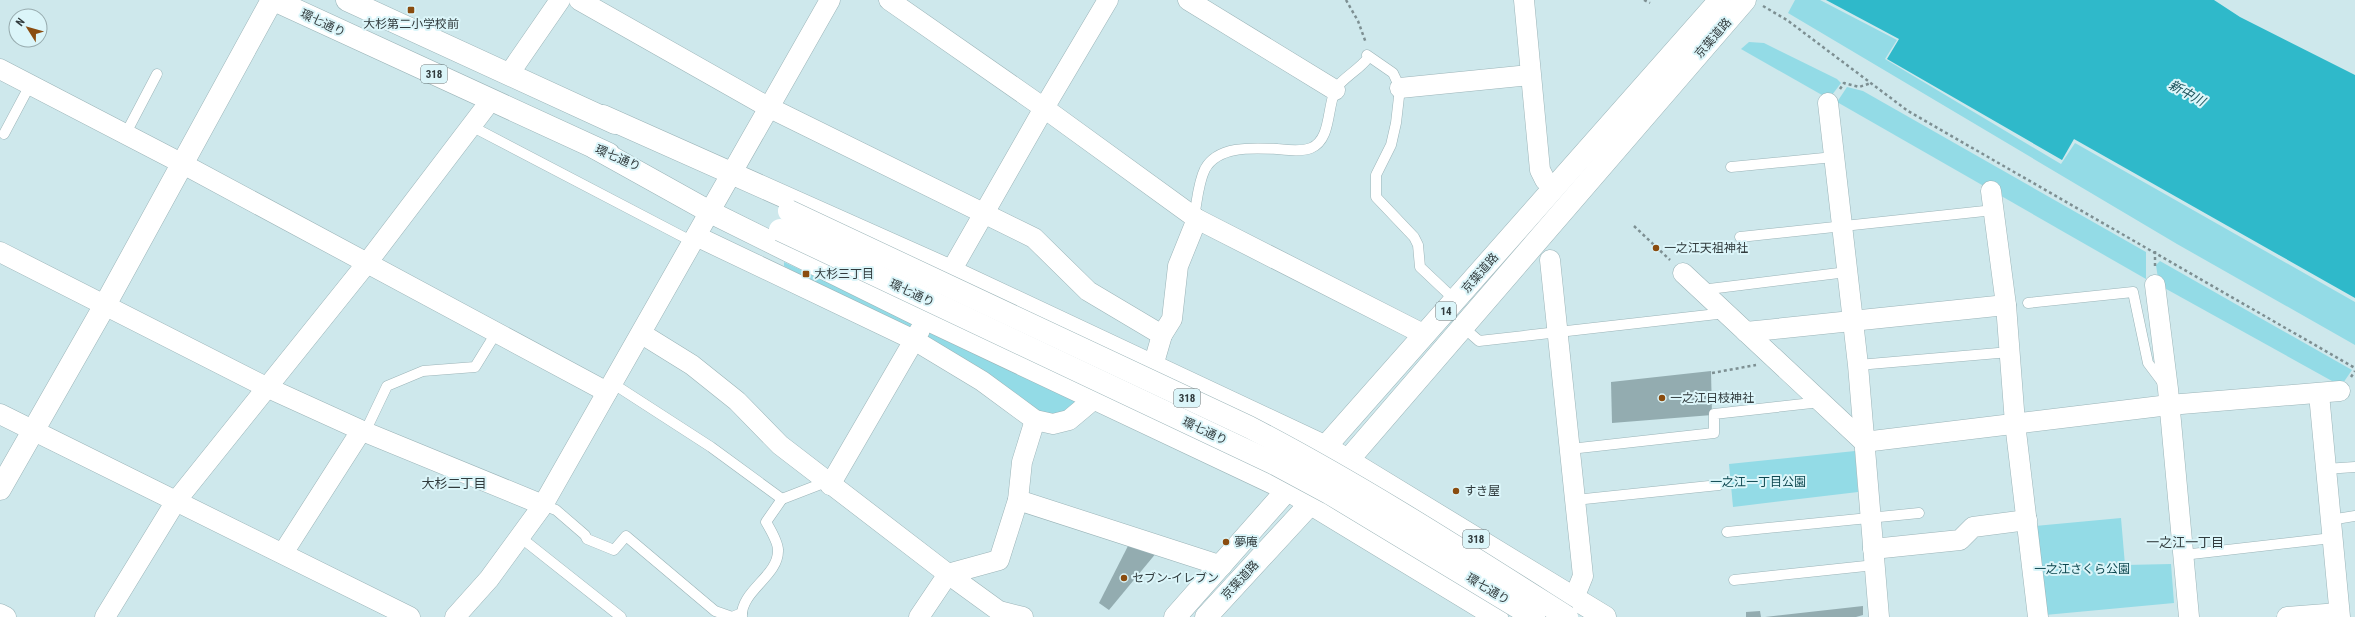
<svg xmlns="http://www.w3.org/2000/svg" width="2355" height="617" font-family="'Roboto Condensed','Noto Sans JP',sans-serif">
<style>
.green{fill:#93dbe6}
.water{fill:#2fb9ca}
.building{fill:#93acb0}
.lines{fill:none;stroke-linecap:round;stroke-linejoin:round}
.service-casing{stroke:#9bb4b8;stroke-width:11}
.minor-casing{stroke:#9bb4b8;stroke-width:21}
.tertiary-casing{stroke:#9bb4b8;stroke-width:23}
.primary-casing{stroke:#9bb4b8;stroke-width:23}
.trunk-casing{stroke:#9bb4b8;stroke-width:23}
.path{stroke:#7d8f92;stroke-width:2.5;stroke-dasharray:3 3;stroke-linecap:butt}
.service{stroke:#fff;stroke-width:10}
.minor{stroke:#fff;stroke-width:20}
.tertiary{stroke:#fff;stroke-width:22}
.primary{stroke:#fff;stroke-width:22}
.trunk{stroke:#fff;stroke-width:22}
.primary-bridge-casing{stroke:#9bb4b8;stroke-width:23;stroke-linecap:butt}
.primary-bridge{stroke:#fff;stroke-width:22}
.poi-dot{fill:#8a4c0f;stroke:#dbf5f9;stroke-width:1.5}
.labels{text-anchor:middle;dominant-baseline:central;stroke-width:4;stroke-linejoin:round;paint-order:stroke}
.shield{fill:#dbf5f9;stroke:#647375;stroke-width:1}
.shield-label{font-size:11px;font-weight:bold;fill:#313b3d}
.street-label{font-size:12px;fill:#313b3d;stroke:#dbf5f9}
.poi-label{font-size:12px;fill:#313b3d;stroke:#dbf5f9;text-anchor:start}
.park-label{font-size:12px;fill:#0d474f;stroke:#dbf5f9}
.water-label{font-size:13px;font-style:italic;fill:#1a5159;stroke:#dbf5f9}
.neighbourhood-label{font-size:13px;fill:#313b3d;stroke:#dbf5f9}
</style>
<rect width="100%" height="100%" fill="#cee8ec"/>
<g class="green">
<polygon points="1795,0 1820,0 1897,40 1885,59 2061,164 2075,143 2355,302 2355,345 2177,244 1788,13"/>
<polygon points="1749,42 1764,43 1837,79 1841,83 1829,99 1741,49"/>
<polygon points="1847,87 1863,91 2146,252 2146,279 1837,102"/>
<polygon points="2160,261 2352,370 2341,386 2159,285 2156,265"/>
<polygon points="784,262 920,326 912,336 784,266"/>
<polygon points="926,326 1085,402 1070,414 1036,415 918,339"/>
<polygon points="1855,451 1858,492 1733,507 1729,464"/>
<polygon points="2121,518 2125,565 2171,564 2174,603 2045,615 2035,526"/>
</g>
<polygon class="water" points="1826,0 2214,0 2240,17 2355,75 2355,298 2074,139 2062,160 1887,59 1899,39"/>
<g class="building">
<polygon points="1711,371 1712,415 1612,423 1611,382"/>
<polygon points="1130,542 1157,552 1109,610 1099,603"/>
<polygon points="1863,606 1863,615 1856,617 1765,617"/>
<polygon points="1760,611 1761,617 1746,617 1746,612"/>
</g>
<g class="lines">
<g class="service-casing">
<g id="service">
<polyline points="1367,55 1393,73 1400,88 1396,123 1391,145 1376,175 1376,197 1414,237 1418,245 1420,267 1455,300"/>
<polyline points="471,126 693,242"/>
<polyline points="4,134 30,85"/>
<polyline points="125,135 157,74"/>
<polyline points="1731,167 1834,157"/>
<path d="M1194,217C1197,202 1198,183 1205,169C1218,145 1254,148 1277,149C1287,150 1301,152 1311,148C1331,140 1327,108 1335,91C1339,80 1359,70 1367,59"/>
<polyline points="1740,237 1994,210"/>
<polyline points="1701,290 1847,272"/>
<polyline points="2028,303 2133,292 2148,363 2163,383"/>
<polyline points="1463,327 1479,341 1726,313"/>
<polyline points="1858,365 2010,352"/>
<path d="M612,383L711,447L782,499L766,522C770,529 778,542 778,550C779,576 740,591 742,617"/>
<polyline points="365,432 387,386 423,371 475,367 496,333"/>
<polyline points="1570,449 1714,433 1714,414 1821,402"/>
<polyline points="2325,469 2355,467"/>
<polyline points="782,499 826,482"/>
<polyline points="1575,500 1719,485"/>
<polyline points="543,505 556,510 585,535 587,539 614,550 626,536 715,611 732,617 742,613"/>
<polyline points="2330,520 2355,516"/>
<polyline points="1727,532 1919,513"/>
<polyline points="520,537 621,617"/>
<polyline points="2183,555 2332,538"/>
<polyline points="1734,580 1875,565"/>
</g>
</g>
<g class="minor-casing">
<g id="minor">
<polyline points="579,0 768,107 1034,238 1088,291 1162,335"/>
<polyline points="889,0 1044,108 1197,219 1425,335"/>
<polyline points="1188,0 1335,90"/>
<polyline points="1524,0 1540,170 1545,180 1555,187"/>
<polyline points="0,69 181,163 607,392"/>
<polyline points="509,74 560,0"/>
<polyline points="1400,88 1530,75"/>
<polyline points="1828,103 1858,365 1879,617"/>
<polyline points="1991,191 2006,305 2015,423 2038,617"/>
<polyline points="696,236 914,340 982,381 1035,420 1053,424 1069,420 1094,399"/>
<polyline points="0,252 266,387 365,432 543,505"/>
<polyline points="1550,260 1583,576 1574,598"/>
<polyline points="951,271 1044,108 1108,0"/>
<polyline points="1683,273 1864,442"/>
<polyline points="2155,285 2168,389 2189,617"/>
<polyline points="1746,332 2006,305"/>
<polyline points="642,334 692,365 737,401 780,445 948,574 919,617"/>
<polyline points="1153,366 1162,335 1172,319 1178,266 1197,219"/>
<polyline points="2319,394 2340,617"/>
<polyline points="0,414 410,617"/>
<polyline points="1864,442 2169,405 2340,391"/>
<polyline points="830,485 920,330"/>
<polyline points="1018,500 1222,566"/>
<polyline points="1873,549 1960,540 1973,527 2027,520"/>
<polyline points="283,553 361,431"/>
<polyline points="0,614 6,617"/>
<polyline points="105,617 176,501 367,263 491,100"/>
<polyline points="455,617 489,579 543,505 830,0"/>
<polyline points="1023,617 999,611 948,574 999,560 1018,500 1022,462 1035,420"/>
<polyline points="2287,617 2339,613"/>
</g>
</g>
<g class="tertiary-casing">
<polyline id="tertiary" points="0,489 105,305 272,0"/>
</g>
<g class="primary-casing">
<g id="primary">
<polyline points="274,0 609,154"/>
<polyline points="347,0 615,123"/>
<polyline points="603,116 951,271 1326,447 1605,617"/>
<polyline points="595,148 710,212 926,319 1288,490 1497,617"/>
</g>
</g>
<g class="trunk-casing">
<g id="trunk">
<polyline points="1175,617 1720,0"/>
<polyline points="1206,617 1311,503 1745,0"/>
</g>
</g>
<g class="path">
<polyline points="1346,0 1358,21 1366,43"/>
<polyline points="1644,0 1650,3"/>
<polyline points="1763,6 1787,20 1908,111 2355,368"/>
<polyline points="1840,89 1844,83 1859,87 1871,83"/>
<polyline points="1634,226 1670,260"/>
<polyline points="2155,251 2155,268"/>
<polyline points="1712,373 1756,365"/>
<polyline points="2351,377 2355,371"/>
</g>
<use href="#service" class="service"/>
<use href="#minor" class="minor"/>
<use href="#tertiary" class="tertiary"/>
<use href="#primary" class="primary"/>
<use href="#trunk" class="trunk"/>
<g class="primary-bridge-casing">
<g id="primary-bridge">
<path d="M789,211L1249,427C1359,484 1463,551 1567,617"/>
<polyline points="780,230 1273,463 1329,493 1534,617"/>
</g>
</g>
<use href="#primary-bridge" class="primary-bridge"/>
</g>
<g class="poi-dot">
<rect x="407" y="6" width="8" height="8" rx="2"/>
<circle cx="1656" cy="248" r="4"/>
<rect x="802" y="270" width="8" height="8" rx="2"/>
<circle cx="1662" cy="398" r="4"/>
<circle cx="1456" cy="491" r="4"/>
<circle cx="1226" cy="542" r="4"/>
<circle cx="1124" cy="578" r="4"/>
</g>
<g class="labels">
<g class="shield">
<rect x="421" y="65" width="26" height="18" rx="3"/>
<rect x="1436" y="302" width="20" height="18" rx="3"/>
<rect x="1174" y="389" width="26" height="18" rx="3"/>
<rect x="1463" y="530" width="26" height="18" rx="3"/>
</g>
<g class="shield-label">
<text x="434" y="74">318</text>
<text x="1446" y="311">14</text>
<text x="1187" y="398">318</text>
<text x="1476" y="539">318</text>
</g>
<g class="street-label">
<text transform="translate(323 23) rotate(25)">環七通り</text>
<text transform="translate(1713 38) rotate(-49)">京葉道路</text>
<text transform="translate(618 158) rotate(23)">環七通り</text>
<text transform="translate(1480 273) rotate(-49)">京葉道路</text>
<text transform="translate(912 293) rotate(25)">環七通り</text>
<text transform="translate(1205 431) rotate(25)">環七通り</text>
<text transform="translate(1240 580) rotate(-47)">京葉道路</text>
<text transform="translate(1488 589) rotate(31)">環七通り</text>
</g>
<g class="poi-label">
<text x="411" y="24" text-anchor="middle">大杉第二小学校前</text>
<text x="1664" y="248">一之江天祖神社</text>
<text x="814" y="274">大杉三丁目</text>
<text x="1670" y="398">一之江日枝神社</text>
<text x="1464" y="491">すき屋</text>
<text x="1234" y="542">夢庵</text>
<text x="1132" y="578">セブン-イレブン</text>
</g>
<g class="park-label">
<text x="1758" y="482">一之江一丁目公園</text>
<text x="2082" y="569">一之江さくら公園</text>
</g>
<g class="water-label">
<text transform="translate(2187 93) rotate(29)">新中川</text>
</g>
<g class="neighbourhood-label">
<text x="454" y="483">大杉二丁目</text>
<text x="2185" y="542">一之江一丁目</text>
</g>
</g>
<g transform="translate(28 28) rotate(307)"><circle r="19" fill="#dbf5f9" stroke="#97abae"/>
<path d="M0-3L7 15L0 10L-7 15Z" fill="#8a4c0f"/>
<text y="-6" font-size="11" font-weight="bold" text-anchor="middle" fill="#313b3d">N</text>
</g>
</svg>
